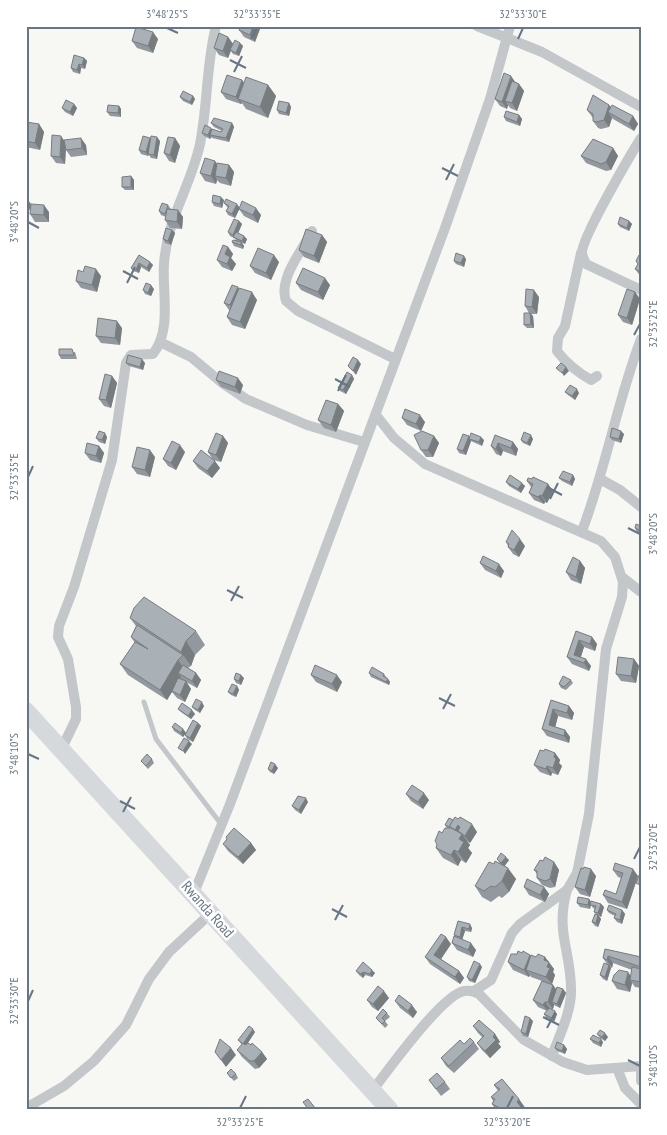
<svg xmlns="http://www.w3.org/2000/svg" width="667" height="1135" font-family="'PT Sans Narrow',sans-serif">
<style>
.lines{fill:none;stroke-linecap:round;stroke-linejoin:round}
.lane{stroke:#c3c7ca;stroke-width:5}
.street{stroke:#c3c7ca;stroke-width:10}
.highway{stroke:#d5d9dc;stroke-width:18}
.wall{fill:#92989d}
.shaded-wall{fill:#777c7f}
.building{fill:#aab1b6;stroke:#777c7f}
.ticks{fill:none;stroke:#677684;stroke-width:2}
.labels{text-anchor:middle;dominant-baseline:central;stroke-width:5;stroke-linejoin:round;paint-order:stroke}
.street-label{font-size:15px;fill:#677684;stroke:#fff}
.neatline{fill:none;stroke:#677684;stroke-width:2}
.ticks-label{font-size:12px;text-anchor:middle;fill:#677684}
</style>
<rect width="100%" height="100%" fill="#f7f7f4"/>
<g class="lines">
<polyline class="lane" points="144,702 156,739 221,824"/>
<g class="street">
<polyline points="477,26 542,52 641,107"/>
<path d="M641,138C631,154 581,239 582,253C582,256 585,261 586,264L641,290"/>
<path d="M312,231C302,251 278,279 286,301L298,311L395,359"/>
<path d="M581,253L565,326L558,338L557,351C567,364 577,372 591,380L597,376"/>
<polyline points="160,342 191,357 221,382 246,399 307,425 364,442"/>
<polyline points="376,415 394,438 425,464 601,541 615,557 623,582 622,597 606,649 589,814 577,873 567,890 520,924 512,933 491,980 474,991"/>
<polyline points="600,479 620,490 641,507"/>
<path d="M582,531C606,468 617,402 641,339"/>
<polyline points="622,577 641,592"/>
<path d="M62,748L76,719V707L68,659L58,637L59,626L74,587L112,460L126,363L131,355L153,354C172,330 162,292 164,264C167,218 191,186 200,144C208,104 206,65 216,26"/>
<polyline points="194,893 230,804 445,228 490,99 510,26"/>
<path d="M552,1056C559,1036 572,1011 571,989C571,951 555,932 567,890"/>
<polyline points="641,1066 641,1081"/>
<polyline points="617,1068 625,1088 641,1104"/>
<path d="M373,1090C388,1070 442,995 464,991C470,990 474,991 479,994L524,1040L563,1062L587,1070L641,1066"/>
<polyline points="26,1108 64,1086 94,1061 126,1025 149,979 169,952 211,913"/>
</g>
<polyline class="highway" points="26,711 389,1109"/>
</g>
<g class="wall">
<polygon points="241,26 261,26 255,42 244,37 239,30"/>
<polygon points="228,37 233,44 240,43 243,46 239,56 233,54 231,51 228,58 219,55 214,48"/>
<polygon points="158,39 153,53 137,48 132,41"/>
<polygon points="84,58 87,61 85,69 81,68 80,74 73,72 71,68"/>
<polygon points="242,80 244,83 268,85 276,96 268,118 246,109 242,103 241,104 226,99 221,92"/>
<polygon points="516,82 519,84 524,91 517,111 510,108 508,105 507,109 500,106 495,99"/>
<polygon points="193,96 195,99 192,105 183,101 180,97"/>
<polygon points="289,103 291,107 289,116 279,114 277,110"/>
<polygon points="74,104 77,108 73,116 65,112 62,108"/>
<polygon points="609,105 611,107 633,116 638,124 634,131 613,119 612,118 609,127 601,129 598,128 593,121 593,118 587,110"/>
<polygon points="119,106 121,109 121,117 110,116 107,112"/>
<polygon points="519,115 522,119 520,126 506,121 504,117"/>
<polygon points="26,122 39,124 44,132 40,150 26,147"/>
<polygon points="211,123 232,123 234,127 229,142 212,138 211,137 210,139 204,136 202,133 212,129 221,132 222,131 214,127"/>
<polygon points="150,138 151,140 160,141 157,159 151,158 149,155 148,156 141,154 139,150"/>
<polygon points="175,138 180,146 175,163 169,161 164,153"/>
<polygon points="65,141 86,145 87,155 71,157 66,150 65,164 56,163 51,156"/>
<polygon points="613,148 618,156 611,170 606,171 586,163 581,156"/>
<polygon points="217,164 229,165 234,172 231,186 220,183 217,180 216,184 205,181 200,173"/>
<polygon points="131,176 134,180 134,190 125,190 122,187"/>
<polygon points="26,200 30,210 26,210"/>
<polygon points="224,200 222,208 214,206 212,202"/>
<polygon points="224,203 239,207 261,215 258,223 244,216 239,209 235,218 228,215 226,211 228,208"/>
<polygon points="168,205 171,209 178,210 183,217 182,229 170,228 165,220 166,217 161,215 159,211"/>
<polygon points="49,212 49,222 35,222 30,214"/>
<polygon points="239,221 242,224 238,233 247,239 245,244 242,243 244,246 243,249 234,246 232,242 236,240 234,238 230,236 228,232"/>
<polygon points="629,221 632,224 629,231 620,227 618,224"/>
<polygon points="172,230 175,233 171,245 165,243 163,239"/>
<polygon points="322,235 327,242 319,263 304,257 299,250"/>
<polygon points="228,247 233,254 231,258 236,264 232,271 222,267 217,260"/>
<polygon points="139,255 150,262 153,265 149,272 141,267 139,273 133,271 131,268"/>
<polygon points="641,255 641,277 635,269 638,264 636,261"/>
<polygon points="466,259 464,267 456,264 454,261"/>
<polygon points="279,262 271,280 255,273 250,266"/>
<polygon points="101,276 97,292 81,288 76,281"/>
<polygon points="296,283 330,285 323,300 301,290"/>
<polygon points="154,289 151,296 145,294 143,290"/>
<polygon points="239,289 257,300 245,329 232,325 227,317 230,310 229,310 224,303"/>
<polygon points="635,292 640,299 632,325 623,322 618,315"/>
<polygon points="539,297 537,314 531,314 533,316 534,328 527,328 524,325 529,313 525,306"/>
<polygon points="122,328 120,345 101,343 96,336"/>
<polygon points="75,352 77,359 61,359 59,355"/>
<polygon points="126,363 145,363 143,370 129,366"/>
<polygon points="352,375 354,379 346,394 340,391 338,388"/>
<polygon points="112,376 117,383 111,408 104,406 99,399"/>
<polygon points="216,380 243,385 240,394 221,387"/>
<polygon points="565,392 579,393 575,400 568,395"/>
<polygon points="338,404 344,411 336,432 324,428 318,420"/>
<polygon points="402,418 425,422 421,431 407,425"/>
<polygon points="624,434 621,443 612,440 610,437"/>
<polygon points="495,435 513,442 518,449 516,456 503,451 501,456 496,454 491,446"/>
<polygon points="223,436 228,443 221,462 213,460 208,452"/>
<polygon points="434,436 439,443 433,457 426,457 421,450"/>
<polygon points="107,437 105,444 99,442 96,438"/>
<polygon points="470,437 484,440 482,446 471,441 466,455 459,453 457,449"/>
<polygon points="533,439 530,446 523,443 521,440"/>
<polygon points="99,446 104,453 101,463 90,460 85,453"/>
<polygon points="185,452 176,470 168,466 163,459"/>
<polygon points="155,457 150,477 137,474 132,467"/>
<polygon points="193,461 220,468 212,478 198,468"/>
<polygon points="573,475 575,479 572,486 562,481 559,478"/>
<polygon points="532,479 548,484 553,491 547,503 545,502 544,504 534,500 529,493 531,487 527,481"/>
<polygon points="506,482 525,486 521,493 509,486"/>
<polygon points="641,526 641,533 637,532 635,528"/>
<polygon points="506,542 525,546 519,557 513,554 508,547 508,546"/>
<polygon points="580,561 585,568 581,584 571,580 566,572"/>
<polygon points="480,563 504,571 501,578 485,570"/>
<polygon points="130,618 196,631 205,645 195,655 191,666 188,668 196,673 201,680 197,688 186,682 191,689 185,702 177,698 172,692 167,700 128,675 120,664 135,643 131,637 136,626"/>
<polygon points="576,631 592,637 597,644 595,651 584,647 581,657 591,666 589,671 572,664 567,657"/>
<polygon points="634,659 639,666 636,683 621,681 616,674"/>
<polygon points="369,673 384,674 390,682 389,685 371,677"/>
<polygon points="311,675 342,682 337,692 316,682"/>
<polygon points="244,678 241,685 236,683 234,679"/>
<polygon points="571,680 573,683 566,690 561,688 559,684"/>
<polygon points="237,686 239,690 236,697 231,695 228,692"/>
<polygon points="551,700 569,706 574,713 572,720 558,716 555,727 565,730 570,737 569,743 547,736 542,729"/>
<polygon points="204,706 200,713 195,710 192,707"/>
<polygon points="178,709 195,714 191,719 181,712"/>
<polygon points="198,723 201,726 193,742 187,739 185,735"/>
<polygon points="172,727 183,729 186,733 183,737 174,731"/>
<polygon points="544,751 555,753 560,760 559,763 562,766 558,775 552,773 551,776 540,772 534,765"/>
<polygon points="152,759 154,763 148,769 141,761"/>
<polygon points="278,768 274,774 270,772 268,769"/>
<polygon points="406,794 429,800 423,809 411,801"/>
<polygon points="308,802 301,814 295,810 292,806"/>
<polygon points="449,818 477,832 470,843 467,841 470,845 468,848 472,853 466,863 461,860 458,866 443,858 436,848 442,833 447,828 445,825"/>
<polygon points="251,843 256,850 243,864 228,851 223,844"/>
<polygon points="497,859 509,860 504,866 516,879 509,892 502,898 499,896 491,902 482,897 475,886 501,865"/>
<polygon points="543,861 554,862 559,870 555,887 550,888 542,885 537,878 537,874 534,870"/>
<polygon points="613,870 638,876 627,909 608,903 603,895 616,894 621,878 618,877"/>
<polygon points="596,876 590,897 580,894 575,887"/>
<polygon points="524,887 544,887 549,894 545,902 529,895"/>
<polygon points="589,899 591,902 601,904 604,907 601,917 599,916 601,919 598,927 595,926 592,922 596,914 594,912 595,909 593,908 591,905 590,909 580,907 577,903"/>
<polygon points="607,910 622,910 625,914 622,924 617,922 614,918 615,916 609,913"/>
<polygon points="458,921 472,928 471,932 465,931 462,940 476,950 473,957 457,950 452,943 455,937 454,935"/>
<polygon points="451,944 441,959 459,971 464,978 460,984 430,964 425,957"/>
<polygon points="605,949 641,957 641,988 635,987 632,983 630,992 617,989 612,981 631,976 632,970 613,963 612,968 610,966 611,968 607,981 603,979 600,975 607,964 603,958"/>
<polygon points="530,955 531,956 536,957 545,957 554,969 553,972 555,975 552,984 556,989 563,989 566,993 560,1008 554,1005 553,1009 552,1009 557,1014 554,1022 546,1018 544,1014 547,1011 538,1007 533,1000 542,981 531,977 530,975 529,977 513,970 508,962"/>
<polygon points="482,967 475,983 469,981 467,977"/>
<polygon points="356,971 375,973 372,977 365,975 363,978 359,975"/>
<polygon points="389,998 378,1011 372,1007 367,1000"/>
<polygon points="395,1001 417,1012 413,1018 400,1008"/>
<polygon points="387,1013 390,1017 385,1021 388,1025 385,1028 376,1018"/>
<polygon points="533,1021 528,1037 523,1036 521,1032"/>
<polygon points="473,1026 495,1034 500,1042 498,1043 501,1047 490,1058 482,1050 477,1043 482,1037 478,1033"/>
<polygon points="255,1032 248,1043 262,1052 267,1059 259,1068 255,1069 242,1057 237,1050 242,1045 238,1040"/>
<polygon points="597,1034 608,1037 605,1041 600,1038"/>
<polygon points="590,1039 603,1042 601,1047 593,1043"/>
<polygon points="474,1042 479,1049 454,1073 446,1066 441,1058 464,1044"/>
<polygon points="564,1045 567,1049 565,1054 557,1051 555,1048"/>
<polygon points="227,1073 236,1074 238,1078 234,1081"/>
<polygon points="502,1079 526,1109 495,1109 492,1104 493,1101 491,1097 498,1091 494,1085"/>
<polygon points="429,1080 445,1082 450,1089 441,1096"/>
</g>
<g class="shaded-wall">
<polygon points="253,26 261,26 255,42 250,35"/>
<polygon points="153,32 158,39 153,53 148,46"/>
<polygon points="228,37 233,44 228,58 223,51"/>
<polygon points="240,43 243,46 239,56 236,53"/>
<polygon points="84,58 87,61 85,69 82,65"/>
<polygon points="79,64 81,68 80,74 77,70"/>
<polygon points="511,76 516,83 505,101 508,105 507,109 502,102"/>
<polygon points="242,80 247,88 238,99 242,103 241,104 236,97"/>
<polygon points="519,84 524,91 517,111 512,103"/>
<polygon points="268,85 276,96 268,118 260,107"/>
<polygon points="193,96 195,99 192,105 190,102"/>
<polygon points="289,103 291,107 289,116 286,113"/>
<polygon points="74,104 77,108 73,116 70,112"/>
<polygon points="609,105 614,112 608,112 612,118 609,127 604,120"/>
<polygon points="119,106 121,109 121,117 118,113"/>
<polygon points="519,115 522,119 520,126 517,122"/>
<polygon points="633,116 638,124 634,131 629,124"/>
<polygon points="232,123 234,127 229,142 226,138"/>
<polygon points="39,124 44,132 40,150 35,143"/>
<polygon points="211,128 214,131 210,135 211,137 210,139 208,135"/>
<polygon points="61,136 66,143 65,164 60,157"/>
<polygon points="157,137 160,141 157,159 154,155"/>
<polygon points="81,138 86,145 87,155 82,148"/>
<polygon points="150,138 152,142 148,156 146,152"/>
<polygon points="175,138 180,146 175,163 170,155"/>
<polygon points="613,148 618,156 611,170 606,162"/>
<polygon points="215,161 220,168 215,176 217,180 216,184 211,176"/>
<polygon points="229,165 234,172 231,186 226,178"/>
<polygon points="131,176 134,180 134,190 131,187"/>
<polygon points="221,197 224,200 222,208 220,204"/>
<polygon points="28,200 31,204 30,210 28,206"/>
<polygon points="237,204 240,208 235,218 232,214"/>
<polygon points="44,205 49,212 49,222 44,215"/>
<polygon points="256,208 261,215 258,223 253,215"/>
<polygon points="178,210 183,217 182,229 177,222"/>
<polygon points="239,221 242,224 236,238 233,235"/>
<polygon points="629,221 632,224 629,231 627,228"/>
<polygon points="172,230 175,233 171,245 168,241"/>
<polygon points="322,235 327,242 319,263 314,256"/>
<polygon points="244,236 247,239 245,244 242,241"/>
<polygon points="241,242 244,246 243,249 241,245"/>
<polygon points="228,247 233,254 231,258 236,264 232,271 227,264 225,254"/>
<polygon points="274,255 279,262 271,280 266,273"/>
<polygon points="464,256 466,259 464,267 461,263"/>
<polygon points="150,262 153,265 149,272 147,268"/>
<polygon points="139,263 141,267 139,273 136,270"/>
<polygon points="96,269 101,276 97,292 92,285"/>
<polygon points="325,278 330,285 323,300 318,292"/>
<polygon points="151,285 154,289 151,296 148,293"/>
<polygon points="238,287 243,295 235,312 230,305"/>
<polygon points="534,290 539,297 537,314 532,307"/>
<polygon points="252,292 257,300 245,329 240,322"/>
<polygon points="635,292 640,299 632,325 627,318"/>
<polygon points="530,313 533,316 534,328 531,324"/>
<polygon points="117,321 122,328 120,345 115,338"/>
<polygon points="142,359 145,363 143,370 140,367"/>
<polygon points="358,360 361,364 356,375 353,371"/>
<polygon points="566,367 569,371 564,376 562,373"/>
<polygon points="352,375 354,379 346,394 343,390"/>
<polygon points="112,376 117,383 111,408 106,400"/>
<polygon points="238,378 243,385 240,394 235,387"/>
<polygon points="577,389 579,393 575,400 572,396"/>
<polygon points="338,404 344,411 336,432 331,425"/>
<polygon points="420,415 425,422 421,431 416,424"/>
<polygon points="621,431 624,434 621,443 619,439"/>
<polygon points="105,433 107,437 105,444 102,440"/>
<polygon points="531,435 533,439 530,446 527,443"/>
<polygon points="223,436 228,443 221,462 216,455"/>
<polygon points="434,436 439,443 433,457 428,450"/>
<polygon points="469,436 471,439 469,439 471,441 466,455 463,451"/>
<polygon points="481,437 484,440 482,446 479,442"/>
<polygon points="513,442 518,449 516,456 511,448"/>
<polygon points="498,443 503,451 501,456 496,449"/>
<polygon points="180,445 185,452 176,470 171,463"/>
<polygon points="99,446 104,453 101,463 96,456"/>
<polygon points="150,450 155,457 150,477 145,470"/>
<polygon points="215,461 220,468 212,478 207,471"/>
<polygon points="573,475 575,479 572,486 570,482"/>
<polygon points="522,483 525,486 521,493 518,489"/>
<polygon points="548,484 553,491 547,503 542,496"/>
<polygon points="540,495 545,502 544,504 538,497"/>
<polygon points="520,539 525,546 519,557 514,550"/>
<polygon points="580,561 585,568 581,584 576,577"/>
<polygon points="499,564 504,571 501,578 496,571"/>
<polygon points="592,637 597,644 595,651 590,644"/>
<polygon points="579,640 584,647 579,662 574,655"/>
<polygon points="186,641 195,655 191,666 181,652"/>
<polygon points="586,659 591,666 589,671 584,663"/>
<polygon points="634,659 639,666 636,683 631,676"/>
<polygon points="178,660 185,670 178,673 181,677 167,700 160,690"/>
<polygon points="196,673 201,680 197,688 192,681"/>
<polygon points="241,675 244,678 241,685 239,681"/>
<polygon points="337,675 342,682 337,692 332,684"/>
<polygon points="388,679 390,682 389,685 386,682"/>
<polygon points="186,681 191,689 185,702 180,695"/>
<polygon points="237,686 239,690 236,697 233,694"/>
<polygon points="202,702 204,706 200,713 198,710"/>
<polygon points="569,706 574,713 572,720 567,713"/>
<polygon points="553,709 558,716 554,732 549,725"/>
<polygon points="192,710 195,714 191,719 188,716"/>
<polygon points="198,723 201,726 193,742 190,738"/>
<polygon points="183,729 186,733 183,737 181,733"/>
<polygon points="565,730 570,737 569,743 564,736"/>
<polygon points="189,741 192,744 185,754 183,751"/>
<polygon points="555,753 560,760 559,763 562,766 558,775 553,768 554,757"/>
<polygon points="275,764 278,768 274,774 272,771"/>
<polygon points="547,766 552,773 551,776 546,769"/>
<polygon points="424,793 429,800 423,809 418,802"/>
<polygon points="306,798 308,802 301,814 299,810"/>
<polygon points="472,824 477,832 470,843 465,836"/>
<polygon points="458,825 463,832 462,834 455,830"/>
<polygon points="462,834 470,845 468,848 472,853 466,863 458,852 459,839"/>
<polygon points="251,843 256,850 243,864 238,857"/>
<polygon points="454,850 461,860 458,866 451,855"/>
<polygon points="506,857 509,860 504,867 501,863"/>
<polygon points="554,862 559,870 555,887 550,879"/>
<polygon points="508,868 516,879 509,892 502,881"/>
<polygon points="591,869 596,876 590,897 585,890"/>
<polygon points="633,869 638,876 627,909 622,902"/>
<polygon points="544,887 549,894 545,902 540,895"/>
<polygon points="589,899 591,902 590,909 588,905"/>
<polygon points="601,904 604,907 601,917 598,913"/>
<polygon points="622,910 625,914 622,924 620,920"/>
<polygon points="598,915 601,919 598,927 596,923"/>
<polygon points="470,924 472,928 471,932 469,929"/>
<polygon points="462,927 465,931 462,940 460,937"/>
<polygon points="446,937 451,944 439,962 434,955"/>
<polygon points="471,943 476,950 473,957 468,950"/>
<polygon points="530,955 535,963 526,970 530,975 529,977 524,970"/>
<polygon points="608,956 613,963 612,968 607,960"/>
<polygon points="545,957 554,969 553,972 555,975 552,984 546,977 544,960"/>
<polygon points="480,964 482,967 475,983 472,980"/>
<polygon points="609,965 611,968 607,981 605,977"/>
<polygon points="372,970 375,973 372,977 370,974"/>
<polygon points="459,971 464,978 460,984 455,977"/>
<polygon points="363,972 365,975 363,978 361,974"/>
<polygon points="628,972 633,979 630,980 632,983 630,992 625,985"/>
<polygon points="553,985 558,992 552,1002 554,1005 553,1009 548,1002"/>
<polygon points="563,989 566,993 560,1008 557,1004"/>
<polygon points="384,991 389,998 378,1011 373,1004"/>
<polygon points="545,1002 550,1009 548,1012 543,1005"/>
<polygon points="412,1005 417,1012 413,1018 408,1011"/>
<polygon points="555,1011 557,1014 554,1022 552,1018"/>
<polygon points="530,1018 533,1021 528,1037 526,1034"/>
<polygon points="253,1029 255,1032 245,1047 243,1044"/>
<polygon points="605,1033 608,1037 605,1041 602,1037"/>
<polygon points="495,1034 500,1042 498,1043 501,1047 490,1058 485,1051 493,1037"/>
<polygon points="601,1039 603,1042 601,1047 599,1043"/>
<polygon points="564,1045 567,1049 565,1054 562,1051"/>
<polygon points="231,1048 236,1055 226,1067 221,1060"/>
<polygon points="262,1052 267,1059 259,1068 254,1061"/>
<polygon points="519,1099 526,1109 519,1109 517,1102"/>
</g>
<g class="building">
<polygon points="241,26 253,26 250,35 239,30"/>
<polygon points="136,27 153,32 148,46 132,41"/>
<polygon points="219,33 228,37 223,51 214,48"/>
<polygon points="235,40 240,43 236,53 230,50"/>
<polygon points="74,55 84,58 82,65 79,64 77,70 71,68"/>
<polygon points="504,73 511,76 502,102 495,99"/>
<polygon points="227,75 242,80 236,97 221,92"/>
<polygon points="246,77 268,85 260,107 238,99"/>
<polygon points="512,81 519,84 512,103 505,101"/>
<polygon points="183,91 193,96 190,102 180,97"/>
<polygon points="593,95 609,105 604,120 596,122 593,121 593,114 587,110"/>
<polygon points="66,100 74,104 70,112 62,108"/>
<polygon points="279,101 289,103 286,113 277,110"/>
<polygon points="108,105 119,106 118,113 107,112"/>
<polygon points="612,105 633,116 629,124 608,112"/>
<polygon points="506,111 519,115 517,122 504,117"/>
<polygon points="214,118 232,123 226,138 210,135 212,129 221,132 223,129 211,123"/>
<polygon points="26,122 39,124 35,143 26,141"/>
<polygon points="205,125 211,128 208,135 202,133"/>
<polygon points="52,135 61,136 60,157 51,156"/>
<polygon points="143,136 150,138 146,152 139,150"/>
<polygon points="151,136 157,137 154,155 148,154"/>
<polygon points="168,137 175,138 170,155 164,153"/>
<polygon points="81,138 82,148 66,150 64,140"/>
<polygon points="593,139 613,148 606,162 601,164 581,156"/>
<polygon points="205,158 215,161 211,176 200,173"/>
<polygon points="217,163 229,165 226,178 215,176"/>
<polygon points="131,176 131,187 122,187 122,177"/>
<polygon points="213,195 221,197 220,204 212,202"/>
<polygon points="226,199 237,204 232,214 226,211 229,206 224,203"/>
<rect x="26" y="200" width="2" height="6"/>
<polygon points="242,201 256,208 253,215 239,209"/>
<polygon points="162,203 168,205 165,214 159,211"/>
<polygon points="31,204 44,205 44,215 30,214"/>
<polygon points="167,209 178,210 177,222 165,220"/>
<polygon points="620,217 629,221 627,228 618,224"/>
<polygon points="234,219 239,221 233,235 228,232"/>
<polygon points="166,228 172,230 168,241 163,239"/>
<polygon points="306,229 322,235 314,256 299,250"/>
<polygon points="236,232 244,236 242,241 233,237"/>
<polygon points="233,240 241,242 241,245 232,242"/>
<polygon points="223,245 228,247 225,254 230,257 227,264 217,260"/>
<polygon points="258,248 274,255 266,273 250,266"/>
<polygon points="456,253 464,256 461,263 454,261"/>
<polygon points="139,255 150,262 147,268 139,263 136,270 131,268"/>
<polygon points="639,255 641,255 641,272 635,269 638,264 636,261"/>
<polygon points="85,266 96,269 92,285 76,281 78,270 83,272"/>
<polygon points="303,268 325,278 318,292 296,283"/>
<polygon points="146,283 151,285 148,293 143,290"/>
<polygon points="232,285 238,287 230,305 224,303"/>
<polygon points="239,288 252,292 240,322 227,317"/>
<polygon points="526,289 534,290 532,307 525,306"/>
<polygon points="627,289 635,292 627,318 618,315"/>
<polygon points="524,313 530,313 531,324 524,325"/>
<polygon points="98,318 117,321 115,338 96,336"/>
<polygon points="59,349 72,349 74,355 59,355"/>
<polygon points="128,355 142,359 140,367 126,363"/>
<polygon points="353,357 358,360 353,371 348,366"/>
<polygon points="561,363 566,367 562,373 556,368"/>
<polygon points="219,371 238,378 235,387 216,380"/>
<polygon points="347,372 352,375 343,390 338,388"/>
<polygon points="105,374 112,376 106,400 99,399"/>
<polygon points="570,385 577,389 572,396 565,392"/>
<polygon points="326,400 338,404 331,425 318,420"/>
<polygon points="405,409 420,415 416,424 402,418"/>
<polygon points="612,428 621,431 619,439 610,437"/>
<polygon points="99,431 105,433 102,440 96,438"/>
<polygon points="422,431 434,436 428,450 421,450 414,435"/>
<polygon points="524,432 531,435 527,443 521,440"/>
<polygon points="216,433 223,436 216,455 208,452"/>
<polygon points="471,433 481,437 479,442 469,439"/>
<polygon points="463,434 469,436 463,451 457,449"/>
<polygon points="495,435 513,442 511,448 498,443 496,449 491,446"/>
<polygon points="172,441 180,445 171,463 163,459"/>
<polygon points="87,443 99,446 96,456 85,453"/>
<polygon points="137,447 150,450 145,470 132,467"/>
<polygon points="201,450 215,461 207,471 193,461"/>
<polygon points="563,471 573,475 570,482 559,478"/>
<polygon points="510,475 522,483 518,489 506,482"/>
<polygon points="533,477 548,484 542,496 540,495 538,497 529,493 533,484 527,481 528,478 532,479"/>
<polygon points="636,524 641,526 641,531 635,528"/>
<polygon points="512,530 520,539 514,550 508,547 509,544 506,542"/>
<polygon points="483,556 499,564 496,571 480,563"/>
<polygon points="573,557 580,561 576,577 566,572"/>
<polygon points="144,597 196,631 186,641 181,652 130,618 134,608"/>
<polygon points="137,625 183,655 178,660 160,690 120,664 135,642 148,649 131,637"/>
<polygon points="576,631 592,637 590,644 579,640 574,655 586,659 584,663 567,657"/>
<polygon points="618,657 634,659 631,676 616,674"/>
<polygon points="183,665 196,673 192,681 178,673"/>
<polygon points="315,665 337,675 332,684 311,675"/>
<polygon points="372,667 384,674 383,676 388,679 386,682 369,673"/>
<polygon points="236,673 241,675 239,681 234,679"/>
<polygon points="563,676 571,680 564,687 559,684"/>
<polygon points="178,678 186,681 180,695 172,691"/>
<polygon points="232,684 237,686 233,694 228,692"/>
<polygon points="196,699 202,702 198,710 192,707"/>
<polygon points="551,700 569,706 567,713 553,709 549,725 565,730 564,736 542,729"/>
<polygon points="182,703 192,710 188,716 178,709"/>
<polygon points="193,720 198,723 190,738 185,735"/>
<polygon points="175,723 183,729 181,733 172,727"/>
<polygon points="184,738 189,741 183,751 178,748"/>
<polygon points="545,749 555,753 554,757 556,759 553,768 547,766 546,769 534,765 540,750 544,751"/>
<polygon points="147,754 152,759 146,766 141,761"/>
<polygon points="271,762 275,764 272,771 268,769"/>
<polygon points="412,785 424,793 418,802 406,794"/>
<polygon points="298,796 306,798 299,810 292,806"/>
<polygon points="455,817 458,819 460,817 472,824 465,836 458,831 460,827 458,825 455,830 449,826"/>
<polygon points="449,818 453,820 449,827 445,825"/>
<polygon points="234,828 251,843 238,857 223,844 227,839 226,837"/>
<polygon points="445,828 451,828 462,834 459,839 464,842 458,852 454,850 451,855 436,848 437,844 435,841 439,831 442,833"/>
<polygon points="501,853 506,857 501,863 497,859"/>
<polygon points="545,857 554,862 550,879 545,881 537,878 537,871 534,870 540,860 543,861"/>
<polygon points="495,861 508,868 502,881 495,887 491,886 484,891 475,886 489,862 494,864"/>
<polygon points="615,863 633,869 622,902 603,895 605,890 616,894 623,873 613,870"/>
<polygon points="584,867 591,869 585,890 575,887 581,868 583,869"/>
<polygon points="640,873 641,874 640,885 636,883"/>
<polygon points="527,879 544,887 540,895 524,887"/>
<polygon points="578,897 589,899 588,905 577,903"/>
<polygon points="591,901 601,904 598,913 594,912 596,906 590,905"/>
<polygon points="609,905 622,910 620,920 614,918 616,914 607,910"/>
<polygon points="595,914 598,915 596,923 592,922"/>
<polygon points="458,921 470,924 469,929 462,927 460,937 454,935"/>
<polygon points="441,934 446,937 434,955 459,971 455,977 425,957"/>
<polygon points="454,936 471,943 468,950 452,943"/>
<polygon points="605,949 641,957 641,967 608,956 607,960 603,958"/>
<polygon points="518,951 522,953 523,951 530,955 524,970 508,962 511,954 517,954"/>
<polygon points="538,954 545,957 544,960 549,962 547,967 550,968 546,977 526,970 531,955 536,957"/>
<polygon points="474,961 480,964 472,980 467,977"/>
<polygon points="363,962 372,970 370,974 363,972 361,974 356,971"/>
<polygon points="604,963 609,965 605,977 600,975"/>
<polygon points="632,967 641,969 641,982 630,980"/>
<polygon points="619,970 628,972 625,985 612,981 614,975"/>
<polygon points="542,981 553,985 548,1002 545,1002 543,1005 533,1000"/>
<polygon points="378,986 384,991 373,1004 367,1000"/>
<polygon points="557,987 563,989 557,1004 552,1002"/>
<polygon points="399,995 412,1005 408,1011 395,1001"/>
<polygon points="549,1008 555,1011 552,1018 544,1014"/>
<polygon points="383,1009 387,1013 382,1018 385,1021 382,1024 376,1018"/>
<polygon points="525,1016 530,1018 526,1034 521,1032"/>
<polygon points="479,1020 495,1034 493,1037 496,1040 485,1051 477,1043 484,1036 473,1026"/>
<polygon points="249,1026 253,1029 243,1044 238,1040"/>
<polygon points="600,1030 605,1033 602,1037 597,1034"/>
<polygon points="593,1035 601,1039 599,1043 590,1039"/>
<polygon points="470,1038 474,1042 449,1066 441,1058 460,1040 464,1044"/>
<polygon points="220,1039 231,1048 221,1060 215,1052"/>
<polygon points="557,1042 564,1045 562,1051 555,1048"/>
<polygon points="243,1043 245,1045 248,1043 251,1045 252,1043 262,1052 254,1061 250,1061 237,1050"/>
<polygon points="231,1069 236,1074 231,1078 227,1073"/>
<polygon points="437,1073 445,1082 436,1089 429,1080"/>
<polygon points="502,1079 519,1099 517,1102 521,1107 519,1109 502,1109 492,1104 495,1099 491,1097 500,1089 494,1085"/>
<polygon points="308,1099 316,1109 308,1109 303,1102"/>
</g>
<path class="ticks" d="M167,28L178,33M251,39L257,28M518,39L523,28M230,60L246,68M234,72L242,56M442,168L458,176M446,180L454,164M28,222L39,228M123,271L138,279M127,283L135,267M634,335L640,324M335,379L350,387M338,391L346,375M28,477L33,466M547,487L562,495M550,499L558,483M628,528L640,534M227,590L243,598M231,601L239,586M439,698L455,706M443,709L451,694M28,754L39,759M120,801L135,809M123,812L131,797M634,859L640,847M332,909L347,917M335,920L343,905M28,1001L33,990M543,1017L559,1025M547,1028L555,1013M628,1060L640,1066M240,1108L246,1096M507,1108L513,1096"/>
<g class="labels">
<g class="street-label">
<text transform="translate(208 909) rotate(48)">Rwanda Road</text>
</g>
</g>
<rect width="667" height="1135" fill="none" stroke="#ffffff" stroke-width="55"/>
<rect x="28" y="28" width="612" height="1080" class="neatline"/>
<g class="ticks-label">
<text x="167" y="18">3°48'25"S</text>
<text x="257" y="18">32°33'35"E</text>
<text x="523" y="18">32°33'30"E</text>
<text transform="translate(14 222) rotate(-90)" y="4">3°48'20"S</text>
<text transform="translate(653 324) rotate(-90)" y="4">32°33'25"E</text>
<text transform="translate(14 477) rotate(-90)" y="4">32°33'35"E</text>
<text transform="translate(653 534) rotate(-90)" y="4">3°48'20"S</text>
<text transform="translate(14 754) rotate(-90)" y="4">3°48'10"S</text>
<text transform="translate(653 847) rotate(-90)" y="4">32°33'20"E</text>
<text transform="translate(14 1001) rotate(-90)" y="4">32°33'30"E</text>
<text transform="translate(653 1066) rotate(-90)" y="4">3°48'10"S</text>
<text x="240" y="1126">32°33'25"E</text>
<text x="507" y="1126">32°33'20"E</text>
</g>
</svg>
